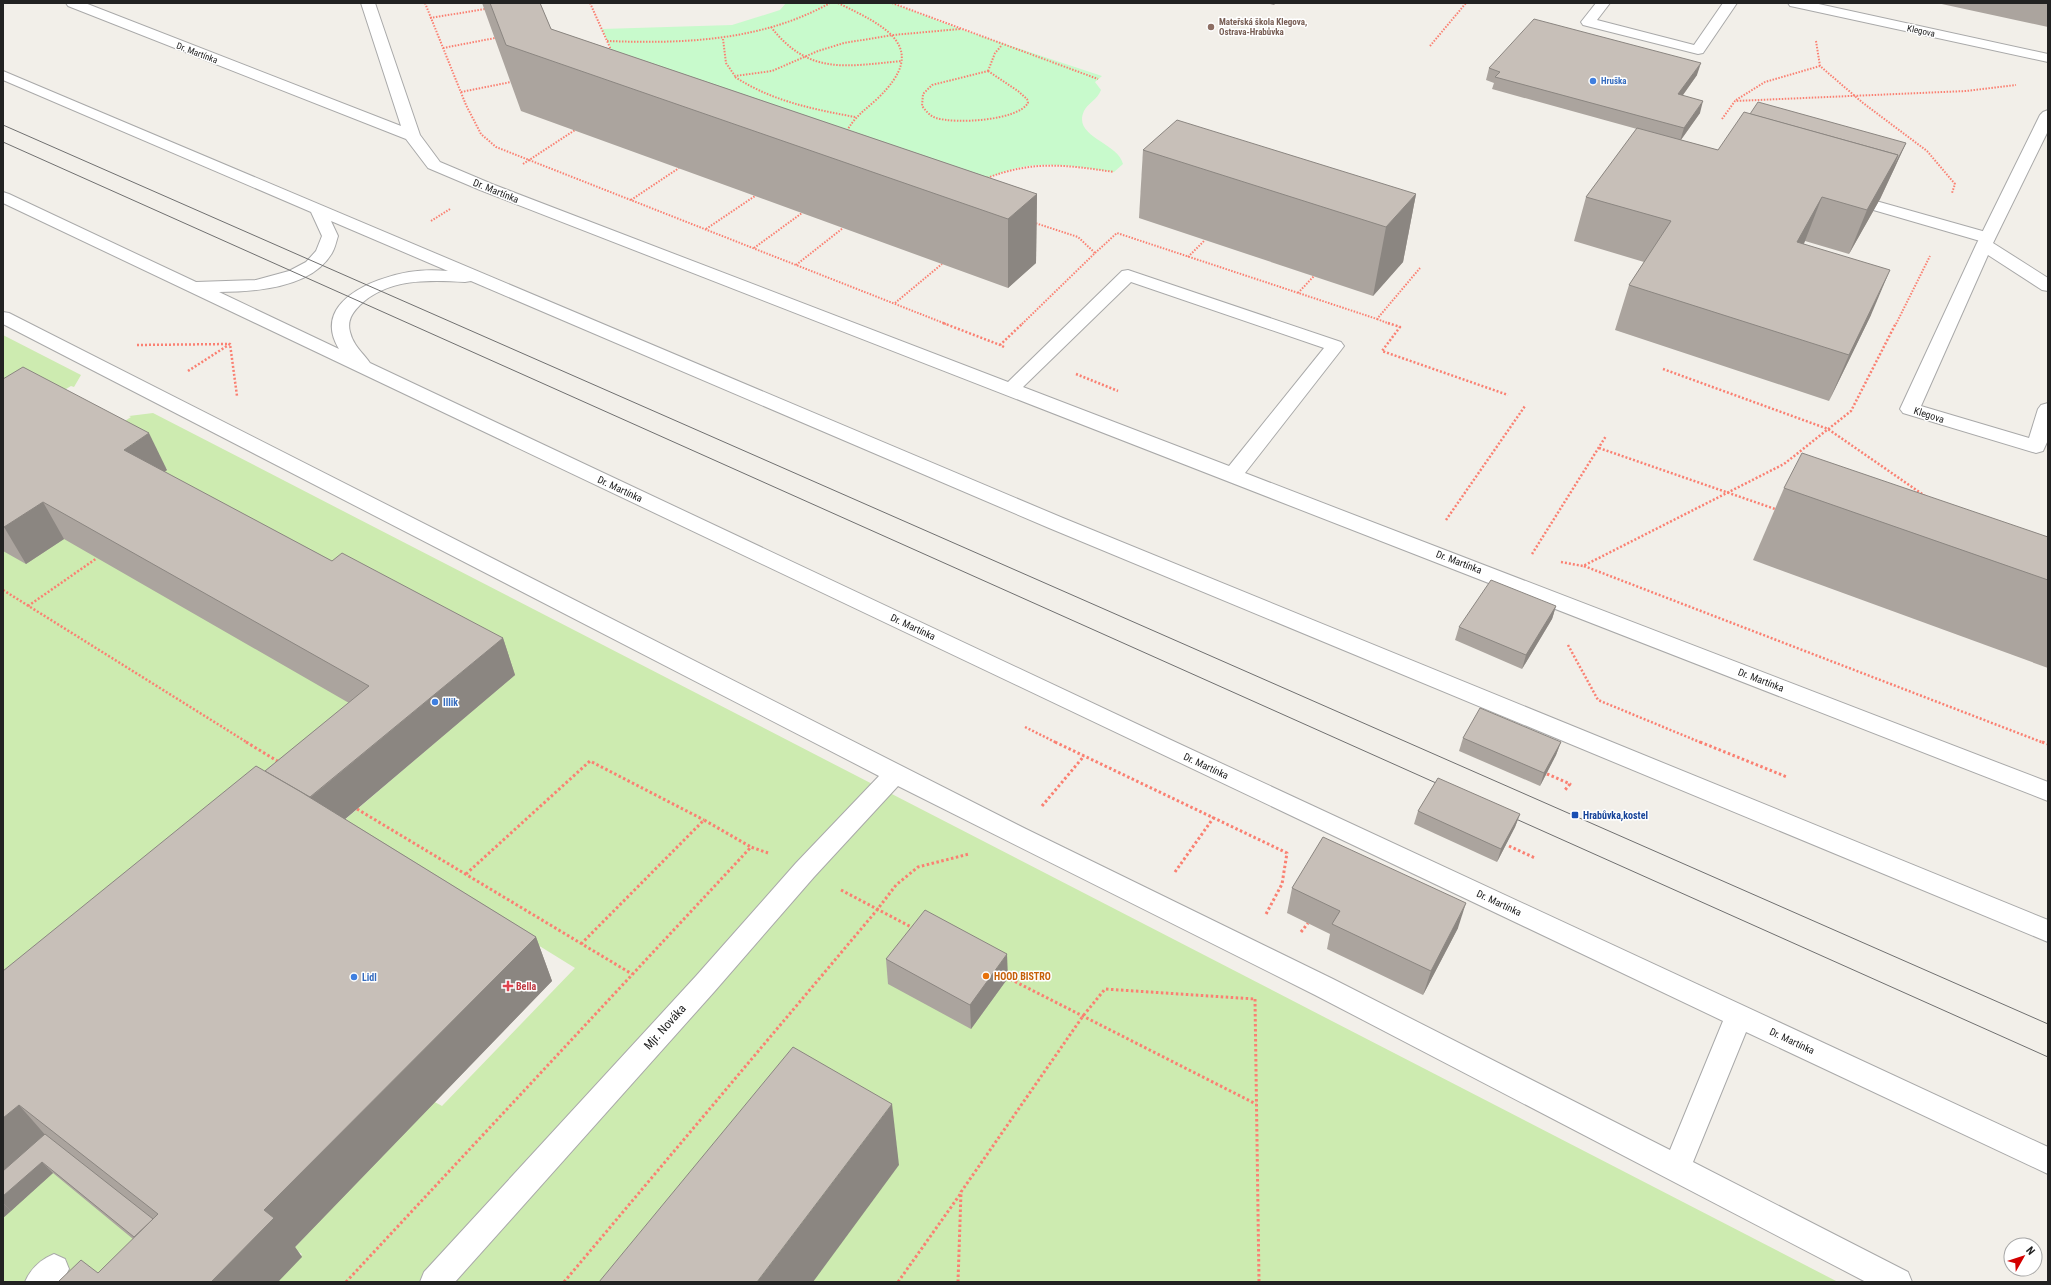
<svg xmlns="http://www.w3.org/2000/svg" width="2051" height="1285" font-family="'Roboto Condensed',sans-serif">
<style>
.grass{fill:#cdebb0}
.park{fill:#c8facc}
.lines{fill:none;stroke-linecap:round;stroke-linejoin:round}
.service-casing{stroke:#a9a9a9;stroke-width:2}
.minor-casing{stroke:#a9a9a9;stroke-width:2}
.path-far2{stroke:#fa8072;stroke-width:2;stroke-dasharray:1.5 1.5;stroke-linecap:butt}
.path-far1{stroke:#fa8072;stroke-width:2.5;stroke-dasharray:2 2;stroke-linecap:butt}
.path{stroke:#fa8072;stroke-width:3;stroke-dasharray:2.5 2.5;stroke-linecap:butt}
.service{fill:#fff;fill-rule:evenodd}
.minor{fill:#fff;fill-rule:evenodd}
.tram{stroke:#707070;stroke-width:1}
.wall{fill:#aba49e}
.shaded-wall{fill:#8b8681}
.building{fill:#c7bfb8;stroke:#8b8681}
.education-dot{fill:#8d6e63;stroke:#fff;stroke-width:1.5}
.shop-dot{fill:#3f7fe0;stroke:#fff;stroke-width:1.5}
.transit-dot{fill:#1a4fb4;stroke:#fff;stroke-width:1.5}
.food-dot{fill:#e8710a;stroke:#fff;stroke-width:1.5}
.health-dot{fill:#e0444e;stroke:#fff;stroke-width:1.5}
.labels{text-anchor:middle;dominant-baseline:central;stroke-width:3;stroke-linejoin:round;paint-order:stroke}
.far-education-label{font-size:9px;font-weight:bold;fill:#785e54;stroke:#fff;text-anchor:start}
.far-street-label{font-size:9px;fill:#222;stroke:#fff}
.far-shop-label{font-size:9px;font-weight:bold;fill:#366cbe;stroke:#fff;text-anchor:start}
.street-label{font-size:10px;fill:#222;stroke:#fff}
.shop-label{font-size:10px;font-weight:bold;fill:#366cbe;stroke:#fff;text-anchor:start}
.transit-label{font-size:10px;font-weight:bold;fill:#164399;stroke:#fff;text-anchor:start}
.food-label{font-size:10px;font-weight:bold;fill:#c56008;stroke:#fff;text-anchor:start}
.health-label{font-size:10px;font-weight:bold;fill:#be3a42;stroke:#fff;text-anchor:start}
.near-street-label{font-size:12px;fill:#222;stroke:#fff}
</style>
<rect width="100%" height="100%" fill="#f2efe9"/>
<g class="grass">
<polygon points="3,335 81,375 74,387 71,386 3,426"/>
<polygon points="153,413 1838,1282 275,1282 302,1254 293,1249 433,1101 442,1106 575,968 341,823 515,674 153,479 167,469 103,435 131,417 129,416"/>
<polygon points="65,537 386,722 3,1041 3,549"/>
<polygon points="52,1171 157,1257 133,1282 3,1282 3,1215"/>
</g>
<path class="park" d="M786,3H892L960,29L1102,76L1095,82L1101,90C1097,100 1088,103 1084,111C1072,137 1118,142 1123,164L1114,172C1081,167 1046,160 1013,169C1003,171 994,176 984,179L624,78L602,29L732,25L780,10Z"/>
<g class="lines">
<g class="service-casing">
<g id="service">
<polygon points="1596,3 1610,3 1597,20 1694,45 1723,3 1737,3 1703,53 1698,54 1583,25 1581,22"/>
<polygon points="1876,201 1993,234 1995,238 1993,242 1987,243 1870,209 1868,206 1870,203"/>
<path d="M54,1254L65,1259L69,1269L62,1282H25C31,1268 40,1260 54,1254Z"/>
</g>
</g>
<g class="minor-casing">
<g id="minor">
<path d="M66,3H85L401,126L361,3H375L420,135L440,162L492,184L1008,382L1122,271L1128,270L1341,342L1344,346L1341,350L1245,473L2048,782V801L480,190L428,168L406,139L68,6ZM1131,282L1324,348L1229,466L1023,387Z"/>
<polygon points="1788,3 1814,3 2048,54 2048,62 1795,7 1790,6"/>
<path d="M3,71L1063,518L2048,920V942L1049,528L471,281L465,282C429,280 388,278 360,305C352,313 347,321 350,332C353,345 363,353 370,363L1171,740L2048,1147V1174L1746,1032L1693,1162L1908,1272L1912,1282H1866L1315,995L898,786L814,877L714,992L455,1282H420L424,1272L696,976L796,863L879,776L3,324V312L9,313L1026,829L1333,979L1670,1150L1723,1021L3,203V192L9,194L196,282L256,280L289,271L306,262L316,251L322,236L311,212L3,80ZM331,221L448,271C435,270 422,270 409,272C372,278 311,303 339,349L219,292C254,292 312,288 332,253C335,248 336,242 338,236Z"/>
<polygon points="2048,110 2048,131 1993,243 2048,278 2048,291 2042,290 1988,255 1921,406 2029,438 2038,409 2041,405 2048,403 2048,440 2043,451 2036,453 1903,413 1900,409 1976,245 2040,115 2043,112"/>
</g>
</g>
<g class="path-far2">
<polyline points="425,3 466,105 481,134 496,147 946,324"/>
<polyline points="590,3 612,52"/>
<path d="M838,3C885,26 932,47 877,99C865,110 853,118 846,133"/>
<polyline points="892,3 1098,79"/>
<polyline points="430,18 485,9"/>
<path d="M771,27C809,76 847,66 902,61"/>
<polyline points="723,39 726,63 735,76 772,71 818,51 844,43 893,35 960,29"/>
<path d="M607,41C683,44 762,41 830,3"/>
<polyline points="1816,41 1820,66 1863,103 1927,151 1955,184 1952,193"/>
<polyline points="1430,46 1466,3"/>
<polyline points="443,48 495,38"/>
<path d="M988,71L1018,91L1027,99L1028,103C1017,121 955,124 936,118C930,116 926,111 922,106L923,94L932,85Z"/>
<polyline points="988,71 995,53 1002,45"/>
<path d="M735,77C772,101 812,109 855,117"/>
<polyline points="461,92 511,82"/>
<polyline points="1736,100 1765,82 1820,66"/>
<polyline points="1722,119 1735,101 1966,91 2016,85"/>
<polyline points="523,164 575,130"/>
<path d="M987,178C1034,160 1066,165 1114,172"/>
<polyline points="631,200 679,168"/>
<polyline points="431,221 450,209"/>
<polyline points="706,229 755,196"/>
<polyline points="754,248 802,213"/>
<polyline points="1095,253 1117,233 1377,319 1420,268"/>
<polyline points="1188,257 1205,240"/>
<polyline points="796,265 843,228"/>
<polyline points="1298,293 1314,276"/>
<polyline points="895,303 942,264"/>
<polyline points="1377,319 1390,324"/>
<polyline points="1022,324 1095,253 1078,237 1035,223"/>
<polyline points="1896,324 1930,256"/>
</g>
<g class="path-far1">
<polyline points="943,323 1000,345"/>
<polyline points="1388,323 1400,327 1382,351 1508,395"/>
<polyline points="137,345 230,344"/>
<polyline points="1004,347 1000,345 1023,323"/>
<polyline points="1663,369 1828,429 1925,496"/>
<polyline points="188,371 230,344 237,396"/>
<polyline points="1076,374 1118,391"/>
<polyline points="1599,448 1778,510"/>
<polyline points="1446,520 1525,406"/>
<polyline points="1532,554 1606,436"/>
<polyline points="1561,562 1583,566 1784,464 1851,411 1896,323"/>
<polyline points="1584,566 2044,743"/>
<polyline points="3,590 248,743"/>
<polyline points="28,606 97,558"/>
<polyline points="1568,645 1598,700 1702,743"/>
<polyline points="1025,727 1057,743"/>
</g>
<g class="path">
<polyline points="246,742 279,762"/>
<polyline points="1055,742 1287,853 1282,884 1265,916"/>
<polyline points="1700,742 1787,777"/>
<polyline points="2042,742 2048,744"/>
<polyline points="1547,774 1570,784 1565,790"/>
<polyline points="1042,806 1084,756"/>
<polyline points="357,809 632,974"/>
<polyline points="1509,846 1535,858"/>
<polyline points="1175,872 1214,817"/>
<polyline points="466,874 590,761 704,820"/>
<polyline points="841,890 913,928"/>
<polyline points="1301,932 1308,923"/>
<polyline points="581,944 704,820 751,847"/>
<polyline points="1006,977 1256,1104"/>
<polyline points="1255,999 1259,1282"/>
<polyline points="346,1282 751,847 768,853"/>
<polyline points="564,1282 877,910 896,885 918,867 969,854"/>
<polyline points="898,1282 961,1193"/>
<polyline points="958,1282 961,1192 1083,1016 1105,989 1255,999"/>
</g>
<use href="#service" class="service"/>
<use href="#minor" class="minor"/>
<g class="tram">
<polyline points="3,125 2048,1024"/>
<polyline points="3,142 1445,787"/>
<polyline points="1507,815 2048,1057"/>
</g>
</g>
<g class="wall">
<polygon points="482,3 540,3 551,29 1037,194 1036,263 1008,288 521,111"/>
<polygon points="1266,3 1276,3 1274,5"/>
<polygon points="1937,3 2048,3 2048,27"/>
<polygon points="1489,68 1697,75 1683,95 1700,113 1681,140 1718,150 1750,114 1906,143 1895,167 1880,199 1849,254 1805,241 1804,244 1871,315 1829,401 1615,330 1629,285 1644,262 1574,241 1586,197 1637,129 1492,89 1494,83 1486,80"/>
<polygon points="1143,150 1416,194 1403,262 1373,296 1139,218"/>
<polygon points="3,379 167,470 164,472 332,561 503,638 515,675 345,819 536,937 552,981 295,1247 302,1257 98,1273 133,1239 53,1173 3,1218 3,971 265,771 349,703 64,539 26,564 3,551"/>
<polygon points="1784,488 2048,537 2048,668 1753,560"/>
<polygon points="1556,606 1552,619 1522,669 1455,640 1459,627"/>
<polygon points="1463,738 1561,742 1556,755 1540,786 1459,751"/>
<polygon points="1418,811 1520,814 1515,827 1497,862 1414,824"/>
<polygon points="1292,888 1458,928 1423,995 1327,949 1330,934 1287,913"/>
<polygon points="886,959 1008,978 971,1029 888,984"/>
</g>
<g class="shaded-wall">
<polygon points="1701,63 1697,75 1675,106 1678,94"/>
<polygon points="1703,101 1700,113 1680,141 1684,128"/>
<polygon points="1906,143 1895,167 1880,199 1849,254 1867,210 1898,155"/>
<polygon points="1037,194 1036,263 1008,288 1008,219"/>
<polygon points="1416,194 1403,262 1373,296 1386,227"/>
<polygon points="1822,197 1805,241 1780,287 1797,242"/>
<polygon points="1890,270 1871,315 1829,401 1849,355"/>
<polygon points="149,433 167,470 142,487 124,450"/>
<polygon points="43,502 64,539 26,564 4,527"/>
<polygon points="1556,606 1552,619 1522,669 1526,655"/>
<polygon points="503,638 515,675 324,837 306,801"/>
<polygon points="1561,742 1556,755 1540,786 1544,773"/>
<polygon points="1520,814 1515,827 1497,862 1501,849"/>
<polygon points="1466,903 1458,928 1423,995 1431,971"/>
<polygon points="536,937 552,981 295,1247 302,1257 278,1282 211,1282 264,1210"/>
<polygon points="1007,954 1008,978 971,1029 970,1005"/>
<polygon points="892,1104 899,1165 813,1282 757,1282"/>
<polygon points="19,1105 55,1146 3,1192 3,1118"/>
<polygon points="42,1162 53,1173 11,1211 3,1203 3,1196"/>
<polygon points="3,1203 11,1211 3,1218"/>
</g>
<g class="building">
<polygon points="490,3 540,3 551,29 1037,194 1008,219 506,45"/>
<polygon points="1534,19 1701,63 1678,94 1703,101 1684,128 1495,77 1500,72 1489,68"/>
<polygon points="1758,102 1906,143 1890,174 1898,155 1750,114"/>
<polygon points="1744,112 1898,155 1867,210 1822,197 1797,242 1890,270 1849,355 1629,285 1671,221 1586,197 1637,128 1718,150"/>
<polygon points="1177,120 1416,194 1386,227 1143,150"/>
<polygon points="23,367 149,433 124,450 332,561 342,553 503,638 310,797 265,771 369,686 43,502 4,527 3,526 3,379"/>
<polygon points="1802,453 2048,537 2048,580 1784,488"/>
<polygon points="1491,580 1556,606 1526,655 1459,627"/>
<polygon points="1480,708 1561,742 1544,773 1463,738"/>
<polygon points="256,766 301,792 536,937 264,1210 274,1218 211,1282 58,1282 81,1260 98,1273 158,1214 19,1105 3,1118 3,971"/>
<polygon points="1438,778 1520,814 1501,849 1418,811"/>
<polygon points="1323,837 1466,903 1431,971 1332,924 1340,911 1292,888"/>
<polygon points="925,910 1007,954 970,1005 886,959"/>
<polygon points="793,1047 892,1104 757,1282 599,1282"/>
<polygon points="45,1134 153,1219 134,1237 42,1162 3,1196 3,1171"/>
</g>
<circle class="education-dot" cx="1211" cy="27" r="4"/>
<g class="shop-dot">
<circle cx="1593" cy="81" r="4"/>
<circle cx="435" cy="702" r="4"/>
<circle cx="354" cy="977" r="4"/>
</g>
<rect class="transit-dot" x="1571" y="811" width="8" height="8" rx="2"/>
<circle class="food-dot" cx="986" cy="976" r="4"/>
<path class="health-dot" d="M506 980h4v4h4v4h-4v4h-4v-4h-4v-4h4z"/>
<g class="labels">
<g class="far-education-label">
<text x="1219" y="22">Mateřská škola Klegova,<tspan x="1219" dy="10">Ostrava-Hrabůvka</tspan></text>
</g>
<g class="far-street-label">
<text transform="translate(1921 31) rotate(12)">Klegova</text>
<text transform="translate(197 53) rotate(21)">Dr. Martínka</text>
</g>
<g class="far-shop-label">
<text x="1601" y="81">Hruška</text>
</g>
<g class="street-label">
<text transform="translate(496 191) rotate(22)">Dr. Martínka</text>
<text transform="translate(1929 415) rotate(18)">Klegova</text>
<text transform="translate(620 489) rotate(25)">Dr. Martínka</text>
<text transform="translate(1459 562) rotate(21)">Dr. Martínka</text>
<text transform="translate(913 627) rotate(25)">Dr. Martínka</text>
<text transform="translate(1761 680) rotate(21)">Dr. Martínka</text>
<text transform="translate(1206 766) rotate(25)">Dr. Martínka</text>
<text transform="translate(1499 903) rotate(25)">Dr. Martínka</text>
<text transform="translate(1792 1041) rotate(25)">Dr. Martínka</text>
</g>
<g class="shop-label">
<text x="443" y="702">Illik</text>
<text x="362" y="977">Lidl</text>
</g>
<g class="transit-label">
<text x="1583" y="815">Hrabůvka,kostel</text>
</g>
<g class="food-label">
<text x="994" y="976">HOOD BISTRO</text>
</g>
<g class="health-label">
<text x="516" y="986">Bella</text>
</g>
<g class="near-street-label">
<text transform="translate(665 1027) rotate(-48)">Mjr. Nováka</text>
</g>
</g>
<rect width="2051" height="1285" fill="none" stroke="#222222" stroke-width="8"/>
<g transform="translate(2023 1257) rotate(51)"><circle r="19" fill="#ffffff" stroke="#a7a7a7"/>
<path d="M0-3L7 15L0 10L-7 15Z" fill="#d40000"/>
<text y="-6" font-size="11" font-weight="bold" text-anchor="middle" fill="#222222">N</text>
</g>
</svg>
